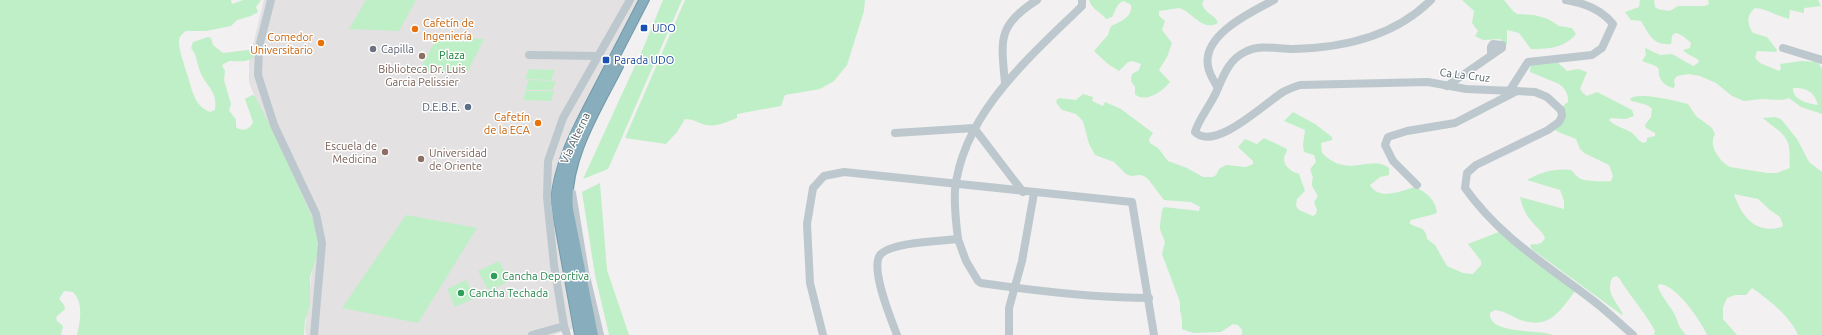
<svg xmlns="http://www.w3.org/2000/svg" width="1822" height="335" font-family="Ubuntu,sans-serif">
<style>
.education{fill:#e3e1e2}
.green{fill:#bfefc7;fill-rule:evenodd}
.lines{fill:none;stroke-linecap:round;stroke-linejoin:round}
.highway-casing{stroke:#7399aa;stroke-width:2}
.minor{stroke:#bcc8cd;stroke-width:8}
.highway{fill:#88aebe;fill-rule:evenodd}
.minor-bridge{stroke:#bcc8cd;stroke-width:8}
.transit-dot{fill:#1a4fb4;stroke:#fff;stroke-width:1.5}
.food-dot{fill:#e8710a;stroke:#fff;stroke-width:1.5}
.worship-dot{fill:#6b7280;stroke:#fff;stroke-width:1.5}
.education-dot{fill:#8d6e63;stroke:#fff;stroke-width:1.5}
.service-dot{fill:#5c6f8a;stroke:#fff;stroke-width:1.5}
.leisure-dot{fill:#2e9e5b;stroke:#fff;stroke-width:1.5}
.labels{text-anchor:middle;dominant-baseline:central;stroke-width:3;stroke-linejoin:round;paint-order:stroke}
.food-label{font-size:11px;fill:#c56008;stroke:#fff;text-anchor:end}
.transit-label{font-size:11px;fill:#164399;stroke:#fff;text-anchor:start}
.worship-label{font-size:11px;fill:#5b616d;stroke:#fff;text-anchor:start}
.park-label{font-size:11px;fill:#178036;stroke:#fff}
.education-label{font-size:11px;fill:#785e54;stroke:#fff}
.street-label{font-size:11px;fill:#48585d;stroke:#fff}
.service-label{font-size:11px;fill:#4e5e75;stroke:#fff;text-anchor:end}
.leisure-label{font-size:11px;fill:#27864d;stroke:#fff;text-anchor:start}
</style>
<rect width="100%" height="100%" fill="#f2f0f0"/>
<polygon class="education" points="264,0 639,0 571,135 553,184 553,208 573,329 553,335 306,335 305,328 315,246 266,127 249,82 249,61"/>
<g class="green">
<path d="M0,0H231L232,4L243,0H261L256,7L258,12L251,16L237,20L231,26L206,31H186C183,33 179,36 179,41C178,48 184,63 186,71C192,86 192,105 210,112L215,110C217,92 210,90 202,76C197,67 198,56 191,48L193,42L208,37L211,38L213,45L223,53L248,50L254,53V57C245,63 239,61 229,61L222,65L225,71L224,80L231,104L229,110L236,120V127C242,132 250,130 253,122L245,99L252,95L255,96L281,148L315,224L318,237L317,255L310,277V306L305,320L304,335H77C80,322 84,303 73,292L64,291L59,299L64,305L65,309L56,317L57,321L63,326L61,335H0Z"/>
<polygon points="366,0 416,0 399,31 349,29"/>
<polygon points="663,0 682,0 608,169 583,179 645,44"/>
<path d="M685,0H865L864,11L847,65L834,81L820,89L785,95L781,106L737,114V118C727,122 716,127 706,125C698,123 694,119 685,119L677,132L666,144L625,138Z"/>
<path d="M1089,0H1204L1202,4C1206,15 1215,14 1218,23C1202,32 1193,12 1179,8L1159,11V16L1165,21L1162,30L1172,43L1167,57L1159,70L1170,82C1163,91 1145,104 1135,94V87L1131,81L1132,74L1139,70L1141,64L1132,61L1128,62L1119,71L1108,64L1094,51L1108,35L1111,26C1120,22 1133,17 1131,5L1124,1C1116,3 1116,11 1112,17L1106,19C1100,11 1092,10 1089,0Z"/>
<path d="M1462,0H1504L1513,11L1517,14L1534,15L1548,19L1559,26L1572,28L1576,34C1564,48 1549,49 1531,49L1519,33L1507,30V45L1500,39L1483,40L1475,36L1478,31L1472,23L1474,11Z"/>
<path d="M1640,0H1654L1655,7L1658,9L1670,11L1678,6H1705L1709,4L1708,0H1818L1821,6L1804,8V13L1790,10L1789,19C1777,16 1767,9 1755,8C1746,15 1747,25 1753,33L1767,37L1777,50L1776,52L1757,51L1755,58L1760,63L1779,71L1781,69L1780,64L1802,61L1818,62L1822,69V114L1801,107L1789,98L1782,100L1762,99L1744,101L1732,96L1716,83L1700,76L1689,74L1677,76L1674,80L1675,86L1673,88C1664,86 1657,78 1659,69L1656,66L1642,61L1646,55L1645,48L1660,55L1672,54L1693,66L1698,63L1699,61C1695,56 1688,56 1683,50L1690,48L1691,43C1688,40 1674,27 1672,37C1671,39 1672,42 1671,44C1653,46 1649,34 1641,21L1631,20L1625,12L1639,7ZM1793,88C1806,87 1815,92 1818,105C1809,104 1792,100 1793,88Z"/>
<polygon points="437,37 484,39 467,73 419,71"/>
<path d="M1531,62H1557L1567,71L1578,69L1587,72L1580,89L1583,93L1587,96L1597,92L1632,110L1634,116L1626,119L1611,118L1609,120C1615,127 1625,128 1632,133C1637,137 1638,141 1644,143L1647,141V138L1655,136V133L1646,128L1645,125L1651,117L1652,109C1646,102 1637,104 1630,100L1631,98C1642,92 1676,101 1688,104L1696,116L1712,128L1715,134C1714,136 1713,138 1713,140C1711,150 1722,163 1730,167L1767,173H1777L1790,168C1789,160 1790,153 1789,146C1786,132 1772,127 1763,118L1775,117L1781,119L1797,139L1809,162L1822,172V335H1798C1790,316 1768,299 1752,288L1746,295H1735L1727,298L1723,307V319L1737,335H1707C1701,321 1676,284 1659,284L1658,287C1662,298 1670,305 1675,315C1679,325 1678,326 1686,335H1654L1655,331C1645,312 1630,296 1619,278L1616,276L1612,278C1605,293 1617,302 1623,314L1622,315L1533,250L1530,246L1532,244C1538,245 1542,244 1545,238C1542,231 1538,229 1533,223C1526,215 1522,207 1520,197L1564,209V201L1560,190L1527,180C1541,172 1556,168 1571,170C1575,173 1576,177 1581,179C1584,181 1607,182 1611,181L1613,176L1609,165L1584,153L1580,149L1576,139L1556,131L1555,128L1563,106L1568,102C1569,95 1565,88 1559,84L1530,72ZM1734,194L1758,199L1770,210L1780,217L1783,225L1782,227C1756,235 1741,216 1734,194Z"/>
<polygon points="529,69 555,70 551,80 525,79"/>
<polygon points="529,80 556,81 552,90 525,90"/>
<polygon points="526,91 554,91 551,101 523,100"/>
<path d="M1083,94L1093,97L1092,101L1103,106L1105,102L1121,109L1153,133L1149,139L1150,143L1158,148L1168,161L1187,168L1203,177H1213L1216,175L1219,169L1226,165L1246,167L1253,164V161L1238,147L1245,139L1257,144L1264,138L1287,149C1287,153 1284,155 1284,159C1284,167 1292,172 1299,174L1305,191L1297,199L1296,206L1299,210L1313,216L1316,214L1317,210L1314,202L1318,196C1314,188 1310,188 1313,178C1310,166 1308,172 1316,162L1314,155L1304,152L1303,145L1305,130L1284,121L1293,112L1315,124L1332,137V140L1321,143L1322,153C1349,180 1370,153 1389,168V175L1380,177L1370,185C1379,201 1401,191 1415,187C1426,192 1435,199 1437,212L1435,214L1411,220L1409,223C1416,229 1426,225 1427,239L1435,245L1447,266L1463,273L1473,274L1481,265V261L1468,244L1499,232L1576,290C1559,312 1549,331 1518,319C1510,315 1504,311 1495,310L1490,313C1488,335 1539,329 1553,335H1242V330L1238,325L1233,324L1221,332L1193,333L1182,329V320L1180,310V302L1162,254L1165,242L1160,229V225L1162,210L1164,207L1199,211L1200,207L1191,202L1164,200L1148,179L1144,176L1140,175L1131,176L1126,174L1114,162L1095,155L1089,144L1083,121L1076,114L1062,110L1057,104L1056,101L1059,98L1076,100Z"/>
<polygon points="600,183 607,270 629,335 609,335 595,275 582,192"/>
<polygon points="406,215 477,228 418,323 342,308"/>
<polygon points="499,261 509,281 489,291 478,271"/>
<polygon points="466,280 475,298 455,307 447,289"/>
</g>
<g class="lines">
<g class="highway-casing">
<path id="highway" d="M639,0H649L616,64L622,65L623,67C602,109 568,161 573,209L598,335H575L551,202C554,160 575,124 594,87C609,58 624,29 639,0Z"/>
</g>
<g class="minor">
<polyline points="271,0 259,47 258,75 274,125 316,214 322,243 314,335"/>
<path d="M1274,0C1251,12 1202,35 1208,66C1209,74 1214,81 1218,88C1212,104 1200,116 1195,132C1215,152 1265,103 1283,92C1288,89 1294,87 1300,85L1428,82L1466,89L1535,92L1547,97L1561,110L1562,116L1559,122L1548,130L1476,165L1467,173L1465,188C1499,236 1545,264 1591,299C1606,310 1619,323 1633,335"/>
<polyline points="1783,48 1822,60"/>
<polyline points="529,55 598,56"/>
<path d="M1005,83C1001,40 997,25 1037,0"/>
<polyline points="1447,86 1502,48 1502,45 1493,44 1491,47 1491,55"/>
<path d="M1218,88C1224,74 1230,59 1245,52C1260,44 1277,49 1293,49C1343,48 1395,36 1431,0"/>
<path d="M1510,90L1528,62L1592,55L1602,48L1613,24C1601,9 1585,3 1566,0"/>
<polyline points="895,133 974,128 1023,192"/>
<polyline points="1417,185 1393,161 1385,145 1388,137 1407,131 1455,123 1517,91"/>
<polyline points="572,193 585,272 600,335"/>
<path d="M958,239L966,261L978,281L981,283C1036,291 1093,298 1149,298"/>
<polyline points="564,326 554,265 547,197 548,161 563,118 630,0"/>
<polyline points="532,335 564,326 567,335"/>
<polyline points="823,335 810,283 807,224 813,188 824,176 844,172 1132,202 1154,335"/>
<path d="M897,335C891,319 870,269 880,255C890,242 942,241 958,239C956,223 954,207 955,190C963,113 1030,57 1082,6V0"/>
<polyline points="1009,335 1009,308 1022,261 1034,193"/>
</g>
<use href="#highway" class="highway"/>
<polyline class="minor-bridge" points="566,278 573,276"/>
</g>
<g class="transit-dot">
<rect x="640" y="24" width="8" height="8" rx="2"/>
<rect x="602" y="56" width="8" height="8" rx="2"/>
</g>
<g class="food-dot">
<circle cx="415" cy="29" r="4"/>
<circle cx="321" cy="43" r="4"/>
<circle cx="538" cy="123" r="4"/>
</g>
<circle class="worship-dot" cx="373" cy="49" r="4"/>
<g class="education-dot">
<circle cx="422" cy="56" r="4"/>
<circle cx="385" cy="152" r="4"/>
<circle cx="421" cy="159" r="4"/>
</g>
<circle class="service-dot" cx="468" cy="107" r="4"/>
<g class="leisure-dot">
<circle cx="494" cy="276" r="4"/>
<circle cx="461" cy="293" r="4"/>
</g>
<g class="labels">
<g class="food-label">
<text x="423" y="23" text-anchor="start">Cafetín de<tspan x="423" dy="13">Ingeniería</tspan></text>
<text x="313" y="37">Comedor<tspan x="313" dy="13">Universitario</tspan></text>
<text x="530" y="117">Cafetín<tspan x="530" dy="13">de la ECA</tspan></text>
</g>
<g class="transit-label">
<text x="652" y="28">UDO</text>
<text x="614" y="60">Parada UDO</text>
</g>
<g class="worship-label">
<text x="381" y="49">Capilla</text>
</g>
<g class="park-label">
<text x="452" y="55">Plaza</text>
</g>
<g class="education-label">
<text x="422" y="69">Biblioteca Dr. Luis<tspan x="422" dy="13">Garcia Pelissier</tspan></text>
<text x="377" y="146" text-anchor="end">Escuela de<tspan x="377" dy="13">Medicina</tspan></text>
<text x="429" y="153" text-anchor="start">Universidad<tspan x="429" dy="13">de Oriente</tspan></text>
</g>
<g class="street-label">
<text transform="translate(1465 75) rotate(7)">Ca La Cruz</text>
<text transform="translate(575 138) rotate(-65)">Vía Alterna</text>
</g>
<g class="service-label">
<text x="460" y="107">D.E.B.E.</text>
</g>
<g class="leisure-label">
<text x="502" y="276">Cancha Deportiva</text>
<text x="469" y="293">Cancha Techada</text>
</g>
</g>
</svg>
